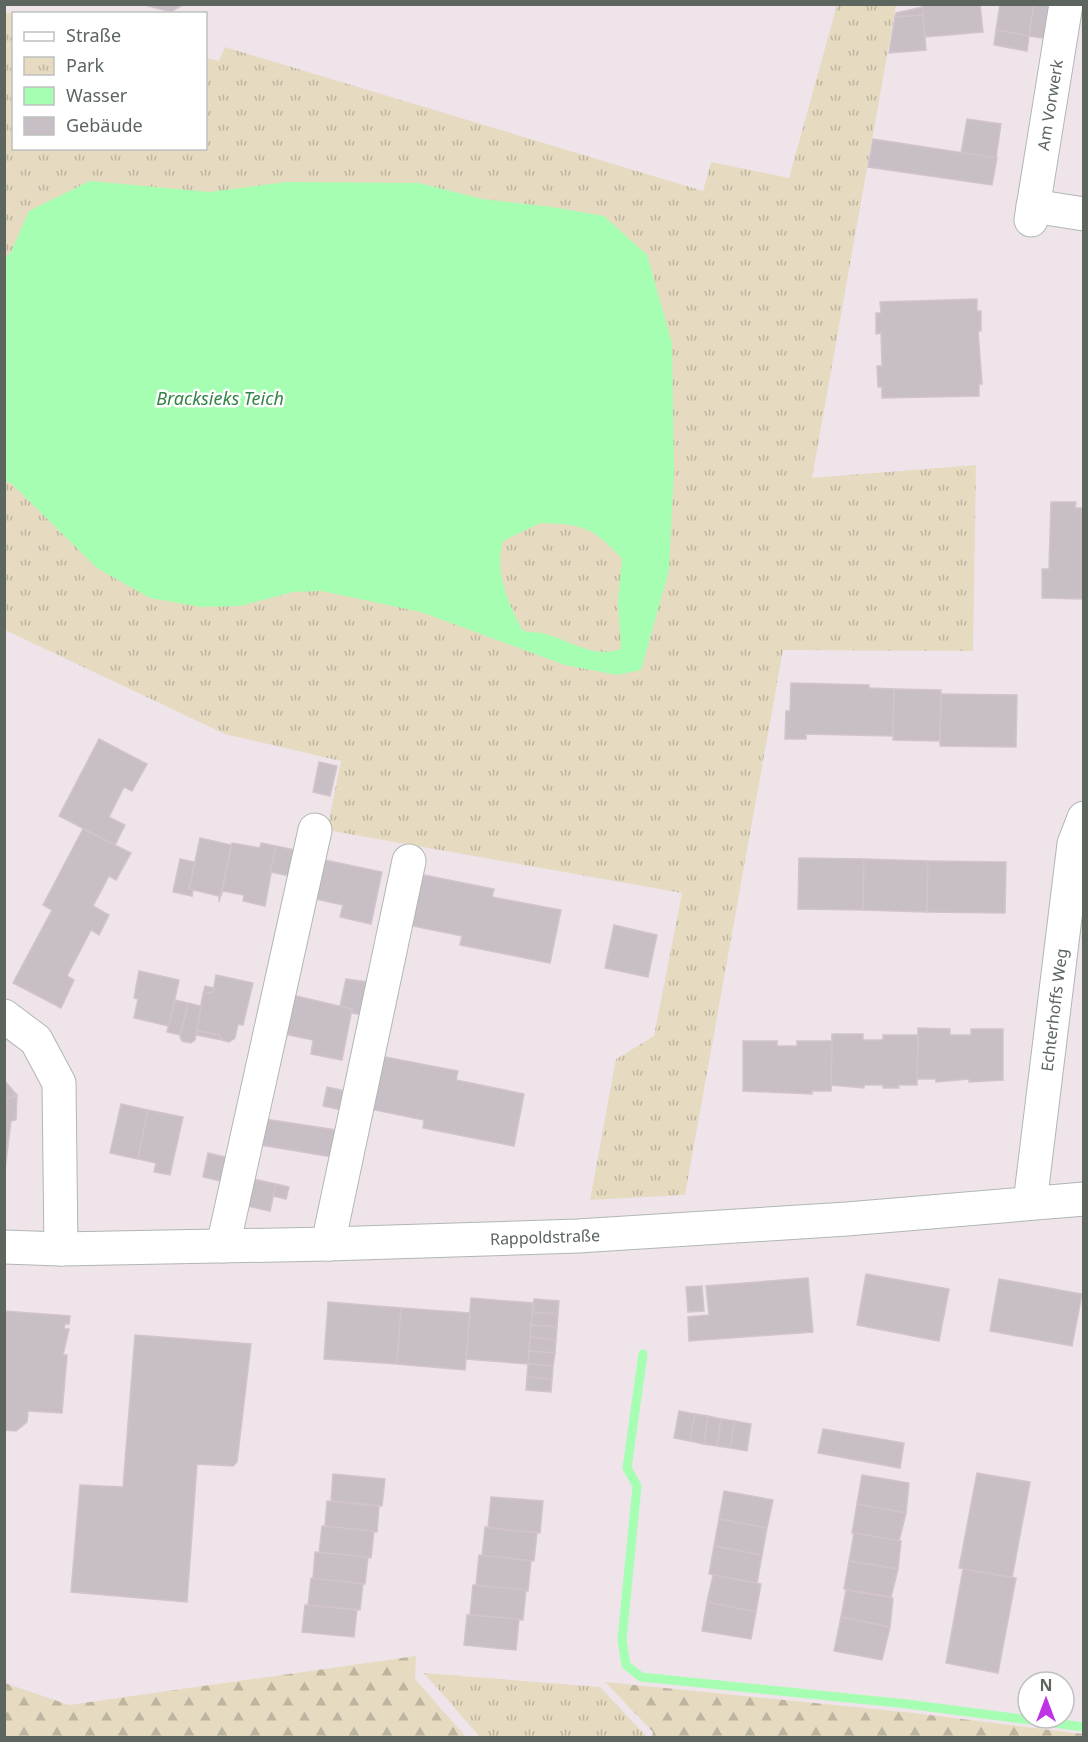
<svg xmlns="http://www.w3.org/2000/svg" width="1088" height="1742" font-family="'Noto Sans',sans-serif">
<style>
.forest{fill:url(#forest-firs)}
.park{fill:url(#park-tufts)}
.water{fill:#a5feb2;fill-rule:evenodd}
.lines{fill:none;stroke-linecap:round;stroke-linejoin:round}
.stream{stroke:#a5feb2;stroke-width:9}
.building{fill:#c7bfc5;stroke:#d3c3cd;stroke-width:1.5}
.minor-casing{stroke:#b0b7b2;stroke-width:35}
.minor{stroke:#fff;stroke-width:33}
.labels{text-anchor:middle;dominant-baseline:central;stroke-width:5;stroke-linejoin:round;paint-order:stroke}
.street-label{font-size:16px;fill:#5c655e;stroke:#fff}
.water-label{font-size:18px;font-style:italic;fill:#348446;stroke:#fff}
</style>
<defs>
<pattern id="forest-firs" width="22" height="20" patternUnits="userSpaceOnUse" patternTransform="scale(1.5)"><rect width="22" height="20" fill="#e6dbc1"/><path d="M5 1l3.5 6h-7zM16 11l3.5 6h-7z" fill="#beb5a0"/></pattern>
<pattern id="park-tufts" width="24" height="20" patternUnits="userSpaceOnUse" patternTransform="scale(1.5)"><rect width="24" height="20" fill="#e6dbc1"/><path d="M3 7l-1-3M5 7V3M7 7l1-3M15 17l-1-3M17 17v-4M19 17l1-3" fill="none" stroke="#beb5a0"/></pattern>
</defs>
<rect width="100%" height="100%" fill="#efe4ea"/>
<g class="forest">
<polygon points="416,1656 415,1679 466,1737 5,1737 5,1683 69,1705"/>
<polygon points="605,1682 905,1712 1083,1734 1083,1737 652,1737 653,1732"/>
</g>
<g class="park">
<polygon points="837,5 896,5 812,478 976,465 973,651 783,650 685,1195 590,1200 616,1059 654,1036 682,893 327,830 341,761 225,734 5,630 5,13 47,13 14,14 14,148 206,148 206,58 219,61 225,47 703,191 711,162 789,178"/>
<polygon points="424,1673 600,1687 647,1737 480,1737"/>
</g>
<path class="water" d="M90,181L209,192L287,182L419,183L482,199L552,207L604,216L647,255L672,343L674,471L669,570L641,670L617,675L565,665L421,612L322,591L293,592L240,606L202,607L150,598L97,568L11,483L4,481L5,258L11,252L29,211ZM540,523C583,524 593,527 622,559L618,602L621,649C592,659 570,640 542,633C536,632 529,632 523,631C508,603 494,572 503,541Z"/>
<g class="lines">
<polyline class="stream" points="643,1354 627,1468 637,1486 622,1640 626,1665 641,1677 907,1704 1084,1727"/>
</g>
<g class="building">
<polygon points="141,4 184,4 171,12"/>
<polygon points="922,4 980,4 983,32 925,37"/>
<polygon points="1000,4 1034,4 1029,36 996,30"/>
<polygon points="1034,4 1053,4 1047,39 1029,36"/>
<polygon points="923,7 923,15 895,17 896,13"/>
<polygon points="923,15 926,50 889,53 895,17"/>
<polygon points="996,30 1029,36 1027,51 994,45"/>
<polygon points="967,119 1001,124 996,158 961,153"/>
<polygon points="873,139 997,158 992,185 868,167"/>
<polygon points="977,299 977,311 981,311 981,331 978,331 982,384 979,384 979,396 882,398 882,387 878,387 877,366 882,366 881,333 876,334 876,313 881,313 880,302"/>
<polygon points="1051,502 1076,502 1075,508 1084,508 1084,599 1042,598 1042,569 1049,569"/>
<polygon points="791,683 869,685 869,688 894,689 893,736 806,734 806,739 785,739 786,711 790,711"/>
<polygon points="894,689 941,690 940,741 893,740"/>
<polygon points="941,694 1017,695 1016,747 940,746"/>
<polygon points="99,739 147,764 132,791 124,787 109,817 125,825 115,845 59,816"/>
<polygon points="319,762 337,766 330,796 313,792"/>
<polygon points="83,829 131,853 116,880 109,876 93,906 109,915 99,935 91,930 67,976 74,980 61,1008 13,983 52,910 43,905"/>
<polygon points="200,838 231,845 232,843 219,902 219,896 189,889"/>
<polygon points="232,843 260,848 261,843 276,846 265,906 243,901 244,895 223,891 221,896"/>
<polygon points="276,846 300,851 295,877 270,872"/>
<polygon points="799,858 864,859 863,910 798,909"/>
<polygon points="180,859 195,862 189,889 193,890 192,896 173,892"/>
<polygon points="320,859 382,872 371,924 340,917 343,905 311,898"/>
<polygon points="864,859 928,861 927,912 863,910"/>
<polygon points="928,861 1006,862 1005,913 927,912"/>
<polygon points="419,874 494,889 492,897 561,910 550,963 460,945 462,936 408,925"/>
<polygon points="614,925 657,935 648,977 605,968"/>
<polygon points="139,971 179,980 169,1026 134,1018 138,999 134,998"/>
<polygon points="216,975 253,983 243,1025 238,1024 235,1038 229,1042 222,1040 219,1035 197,1031 195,1035 203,994 213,992"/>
<polygon points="346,979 374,983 367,1016 352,1013 352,1009 340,1006"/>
<polygon points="205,986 214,988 213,992 203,994"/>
<polygon points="292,995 352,1009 342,1060 311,1054 313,1040 284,1034"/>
<polygon points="175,1000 188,1003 181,1035 167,1032"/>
<polygon points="188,1003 201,1006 195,1040 191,1043 182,1041 180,1037"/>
<polygon points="918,1028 950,1029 950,1035 971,1035 971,1029 1003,1029 1003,1080 969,1082 969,1079 936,1082 936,1079 917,1079"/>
<polygon points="197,1031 219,1035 222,1040 196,1035"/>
<polygon points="832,1034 863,1034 863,1040 883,1040 883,1035 918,1035 917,1085 898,1085 899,1088 883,1088 883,1085 864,1085 864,1088 831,1085"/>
<polygon points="743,1041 777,1041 777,1046 797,1046 797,1041 832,1041 831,1091 812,1091 812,1094 743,1091"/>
<polygon points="380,1056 458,1071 456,1080 524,1094 514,1146 423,1128 424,1120 370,1109"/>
<polygon points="4,1080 17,1095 4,1100"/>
<polygon points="327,1087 351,1092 347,1111 323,1106"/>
<polygon points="17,1095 16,1120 11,1121 4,1178 4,1100"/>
<polygon points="121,1104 148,1110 138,1159 110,1153"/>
<polygon points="148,1110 183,1117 170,1175 154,1172 156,1163 138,1159"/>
<polygon points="258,1118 336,1130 332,1157 254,1144"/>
<polygon points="208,1153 234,1159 229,1183 203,1177"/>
<polygon points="249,1178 276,1184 270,1211 243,1205"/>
<polygon points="276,1184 289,1187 286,1199 273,1196"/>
<polygon points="866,1274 949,1289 939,1341 857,1325"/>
<polygon points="808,1278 813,1332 689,1341 688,1317 709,1315 706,1286"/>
<polygon points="999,1279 1082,1294 1072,1346 990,1331"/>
<polygon points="702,1286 704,1311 688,1312 686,1287"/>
<polygon points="471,1298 533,1303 528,1364 466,1359"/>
<polygon points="534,1299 559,1301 558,1314 533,1312"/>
<polygon points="328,1302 401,1308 397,1364 324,1359"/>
<polygon points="401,1308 470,1313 465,1370 397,1364"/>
<polygon points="4,1311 70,1316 69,1324 65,1324 64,1329 69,1329 63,1355 67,1355 62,1413 28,1411 27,1422 16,1431 4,1430"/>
<polygon points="533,1312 558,1314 557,1327 531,1325"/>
<polygon points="531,1325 557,1327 556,1340 530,1337"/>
<polygon points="135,1335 251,1344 237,1462 233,1466 197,1464 187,1602 71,1592 80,1485 123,1487"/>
<polygon points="530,1337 556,1340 555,1353 529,1351"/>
<polygon points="529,1351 555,1353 553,1366 528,1364"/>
<polygon points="528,1364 553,1366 552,1379 527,1377"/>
<polygon points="527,1377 552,1379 551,1392 526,1390"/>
<polygon points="679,1411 695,1414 690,1441 674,1438"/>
<polygon points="695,1414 708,1416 704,1444 690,1441"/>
<polygon points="708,1416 721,1419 717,1446 704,1444"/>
<polygon points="721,1419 735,1421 730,1448 717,1446"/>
<polygon points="735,1421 751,1424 747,1451 730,1448"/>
<polygon points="823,1429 904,1443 900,1468 818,1453"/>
<polygon points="977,1473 1030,1482 1012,1578 959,1568"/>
<polygon points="333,1474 385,1479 382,1506 331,1501"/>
<polygon points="862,1475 909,1483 906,1513 857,1504"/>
<polygon points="724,1491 773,1500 767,1528 719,1519"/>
<polygon points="491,1497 543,1501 540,1533 488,1528"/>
<polygon points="327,1501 379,1506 377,1532 325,1526"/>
<polygon points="857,1504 906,1513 899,1541 852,1533"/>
<polygon points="719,1519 767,1528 762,1555 714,1546"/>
<polygon points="322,1526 374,1531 371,1558 319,1553"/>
<polygon points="485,1527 537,1533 534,1561 482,1556"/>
<polygon points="854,1533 901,1541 898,1569 849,1561"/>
<polygon points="714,1546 762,1555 757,1583 709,1574"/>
<polygon points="315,1552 368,1557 365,1584 313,1579"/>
<polygon points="479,1555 531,1561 528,1591 476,1585"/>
<polygon points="849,1561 898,1569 891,1597 844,1589"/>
<polygon points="963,1569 1016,1578 998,1673 946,1663"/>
<polygon points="713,1575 761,1584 756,1612 707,1602"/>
<polygon points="311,1578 363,1584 360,1610 308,1605"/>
<polygon points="473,1585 526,1590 523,1620 470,1615"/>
<polygon points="846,1590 893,1598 890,1627 841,1617"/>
<polygon points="707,1602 756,1612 751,1639 702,1631"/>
<polygon points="305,1605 357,1610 354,1637 302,1632"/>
<polygon points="467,1615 519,1619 516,1650 464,1645"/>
<polygon points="841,1617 890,1627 882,1660 834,1651"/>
</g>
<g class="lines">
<g class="minor-casing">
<g id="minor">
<polyline points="1033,206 1084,214"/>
<polyline points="1031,220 1066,4"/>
<polyline points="4,1016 36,1040 59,1083 61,1249"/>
<polyline points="1030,1203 1074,844 1084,818"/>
<polyline points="328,1244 409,861"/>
<polyline points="223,1246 315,830"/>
<polyline points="4,1247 61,1249 328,1244 578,1236 847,1219 1084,1199"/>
</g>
</g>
<use href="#minor" class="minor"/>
</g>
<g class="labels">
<g class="street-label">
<text transform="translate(1050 105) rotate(-81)">Am Vorwerk</text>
<text transform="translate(1054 1010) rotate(-83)">Echterhoffs Weg</text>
<text transform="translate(545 1237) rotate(-2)">Rappoldstraße</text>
</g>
<g class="water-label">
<text x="220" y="398">Bracksieks Teich</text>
</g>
</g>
<rect width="1088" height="1742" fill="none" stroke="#5c655e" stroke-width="12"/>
<rect x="12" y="12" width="195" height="138" fill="#ffffff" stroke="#bec1bf" stroke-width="1.5"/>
<rect x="24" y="32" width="30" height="9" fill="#ffffff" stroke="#bec1bf" stroke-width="1.5"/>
<text x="66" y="42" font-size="18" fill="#5c655e">Straße</text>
<rect x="24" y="57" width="30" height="18" fill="url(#park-tufts)" stroke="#bec1bf" stroke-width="1.5"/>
<text x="66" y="72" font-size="18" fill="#5c655e">Park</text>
<rect x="24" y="87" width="30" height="18" fill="#a5feb2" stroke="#bec1bf" stroke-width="1.5"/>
<text x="66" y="102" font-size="18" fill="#5c655e">Wasser</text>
<rect x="24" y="117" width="30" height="18" fill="#c7bfc5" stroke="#bec1bf" stroke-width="1.5"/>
<text x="66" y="132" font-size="18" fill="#5c655e">Gebäude</text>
<g transform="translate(1046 1700)"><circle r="28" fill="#ffffff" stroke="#bec1bf" stroke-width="1.5"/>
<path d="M0-4.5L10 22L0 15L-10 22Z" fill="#bf33e7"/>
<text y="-9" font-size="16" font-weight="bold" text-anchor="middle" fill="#5c655e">N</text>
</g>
</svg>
